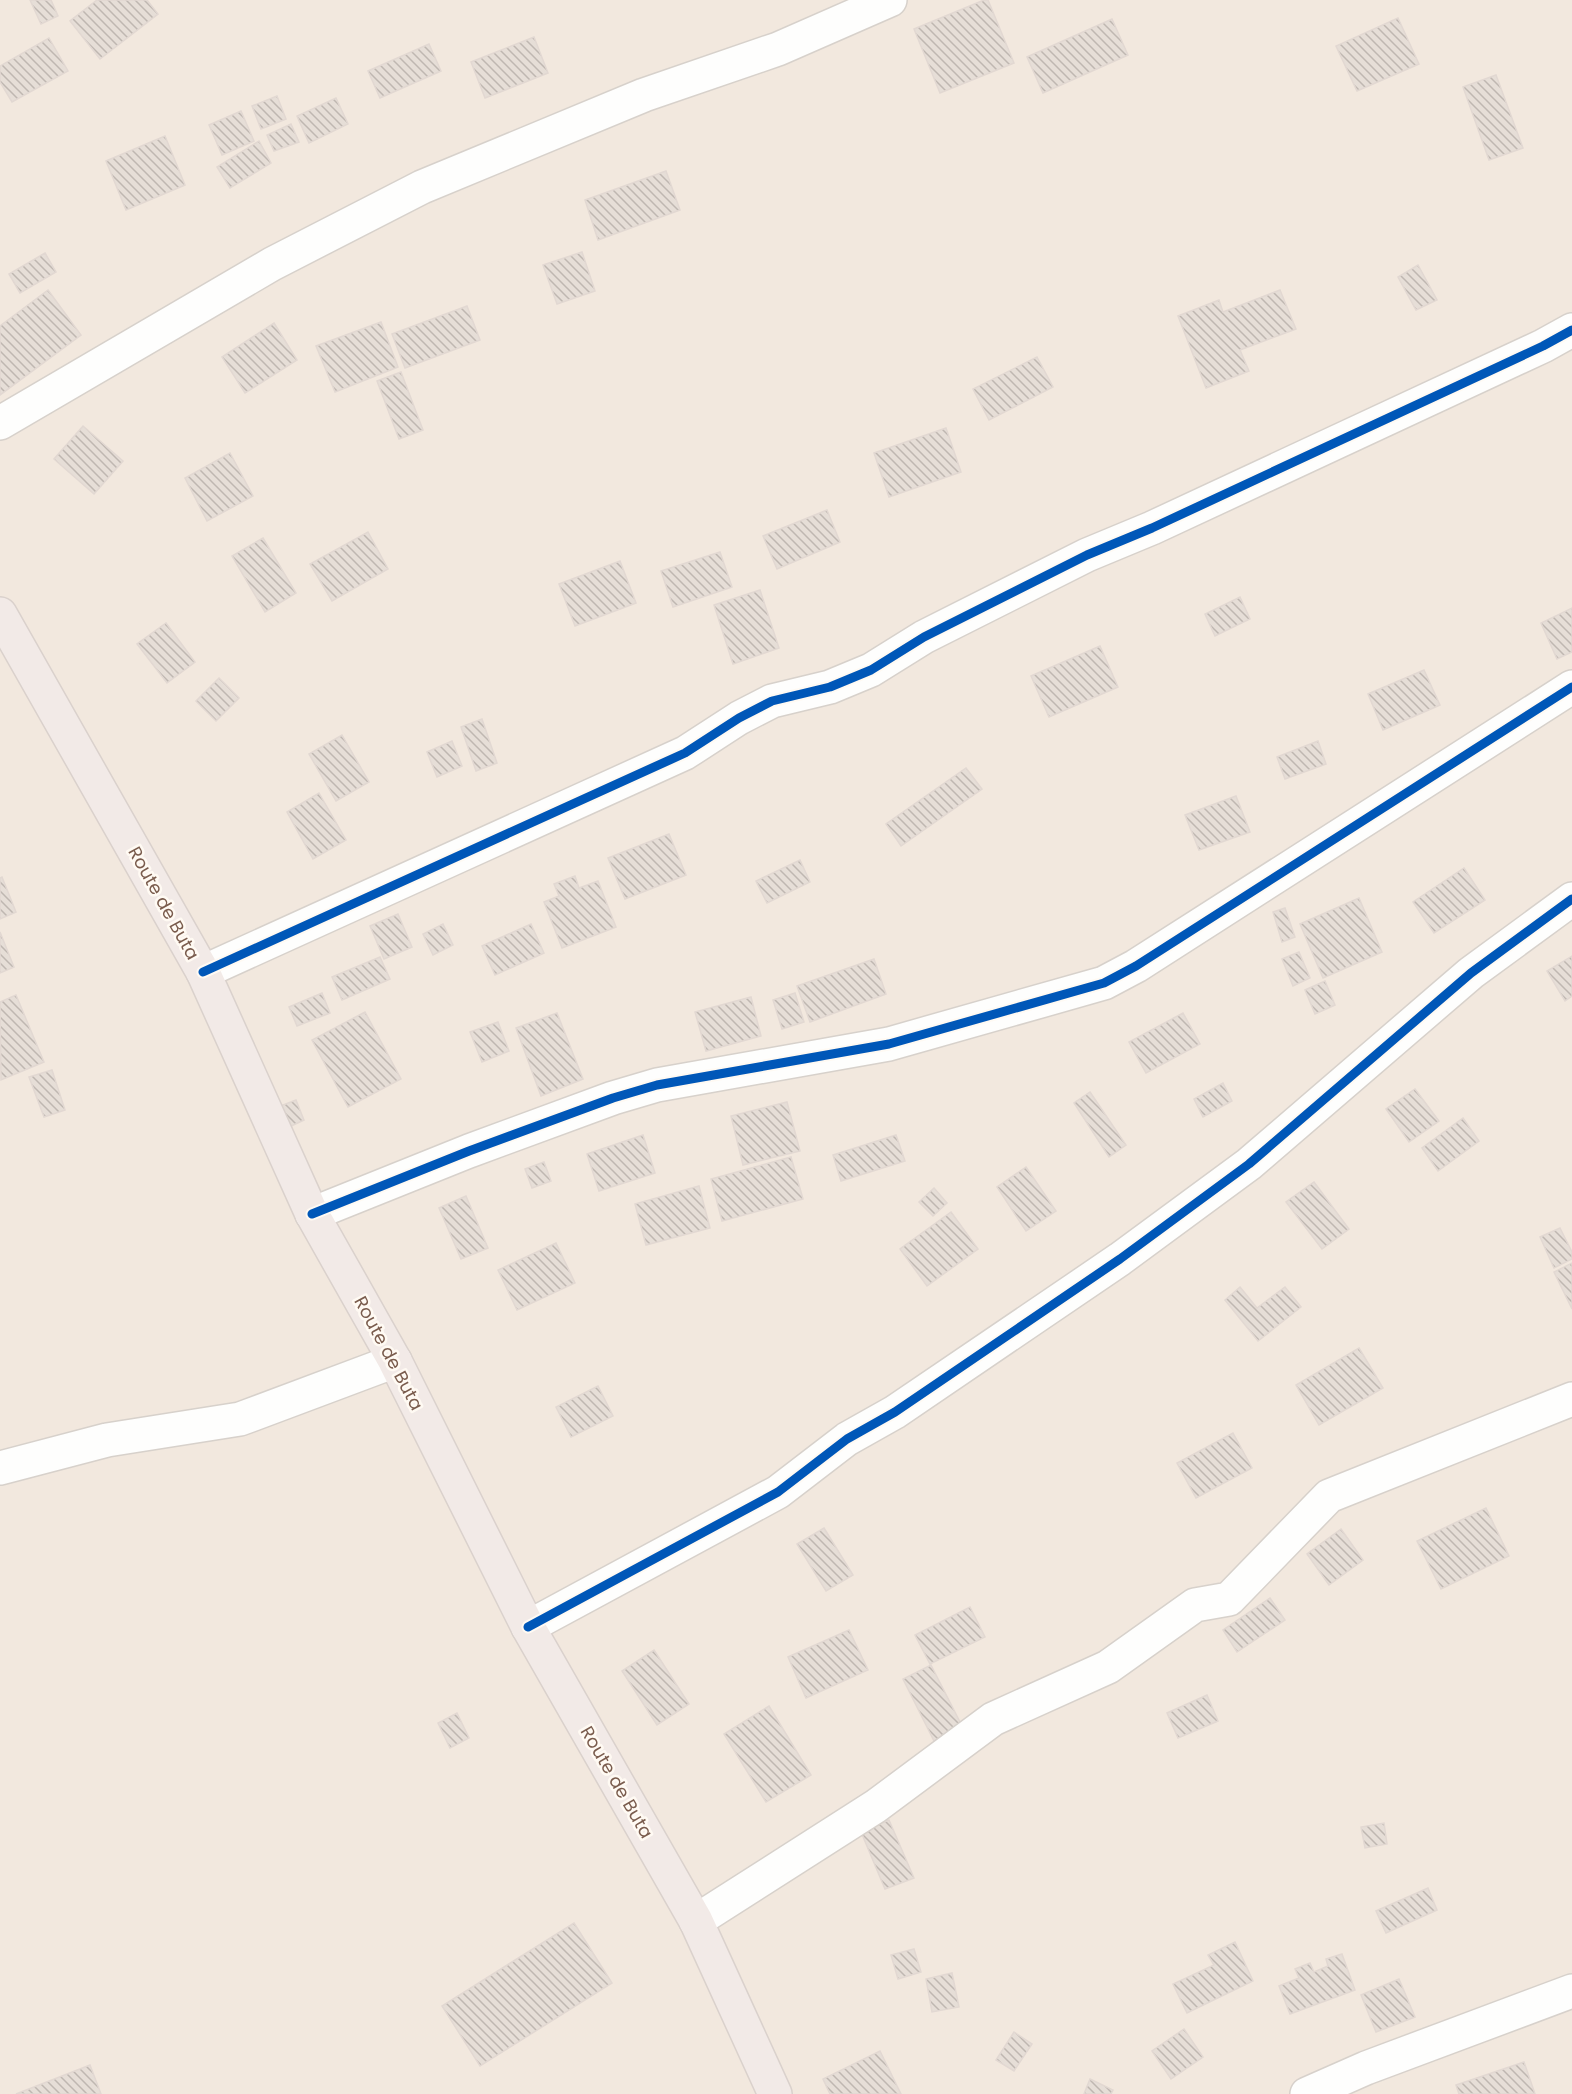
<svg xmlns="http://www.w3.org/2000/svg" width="1572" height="2094" font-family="Poppins,sans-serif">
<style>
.residential{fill:#f2e8de}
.building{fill:url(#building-back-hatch);stroke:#e2d8d2;stroke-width:1.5}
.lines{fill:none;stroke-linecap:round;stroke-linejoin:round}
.minor-casing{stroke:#d7d1cb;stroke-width:36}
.highway-casing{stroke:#dad1cc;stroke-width:36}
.minor{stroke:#fefefd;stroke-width:33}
.highway{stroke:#f2eae7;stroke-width:33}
.cycleway-casing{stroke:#fffaf3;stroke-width:13}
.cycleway{stroke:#0057b8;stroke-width:9}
.labels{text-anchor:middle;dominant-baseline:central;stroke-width:5;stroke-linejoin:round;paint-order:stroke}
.street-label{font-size:18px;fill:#7a5c4d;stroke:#fffaf3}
</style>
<defs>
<pattern id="building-back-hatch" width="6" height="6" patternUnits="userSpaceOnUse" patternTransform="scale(1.5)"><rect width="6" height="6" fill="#e6ded7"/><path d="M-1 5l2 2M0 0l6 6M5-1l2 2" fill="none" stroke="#bfb7b1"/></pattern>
</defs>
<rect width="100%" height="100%" fill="#f9f5f0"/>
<rect class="residential" x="0" y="0" width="1572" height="2094"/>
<g class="building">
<polygon points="30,0 51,0 58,16 41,24"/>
<polygon points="97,0 147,0 158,14 100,59 70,21"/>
<polygon points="984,0 988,0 1014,63 940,93 914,29"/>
<polygon points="1398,18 1419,64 1357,91 1336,46"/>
<polygon points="1112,19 1128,55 1043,93 1027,57"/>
<polygon points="534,37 548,73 485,98 471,62"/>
<polygon points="49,38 68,71 12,102 0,82 0,66"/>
<polygon points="429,44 441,71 380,98 368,71"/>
<polygon points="1496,75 1523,148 1489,160 1463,87"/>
<polygon points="277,96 286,119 261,129 252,106"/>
<polygon points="336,98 348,124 309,143 297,116"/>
<polygon points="241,111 254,141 222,155 209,125"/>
<polygon points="291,124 299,142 274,151 267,135"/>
<polygon points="165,136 185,185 126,210 106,161"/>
<polygon points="259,141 271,163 230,188 217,167"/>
<polygon points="666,171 680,210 598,240 585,200"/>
<polygon points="582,252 595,291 557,304 543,265"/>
<polygon points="45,253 56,272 20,293 9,274"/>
<polygon points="1418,265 1437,300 1416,310 1398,277"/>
<polygon points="48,290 81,335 0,395 0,326"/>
<polygon points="1280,290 1296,329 1240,350 1249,371 1206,388 1178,316 1219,300 1223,312"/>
<polygon points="467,306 480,340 405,368 392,334"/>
<polygon points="381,322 398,367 335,392 316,346"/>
<polygon points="274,323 297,360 245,393 222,357"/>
<polygon points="1037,357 1053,387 989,420 973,389"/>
<polygon points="401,372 423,430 399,439 377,381"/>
<polygon points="83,426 123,461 94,494 54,459"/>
<polygon points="946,428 961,472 889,497 874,453"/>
<polygon points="230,453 253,496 207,521 185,478"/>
<polygon points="827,510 840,542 777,569 763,536"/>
<polygon points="368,532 388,569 332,601 310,564"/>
<polygon points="263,538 296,593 265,612 232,556"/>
<polygon points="720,552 732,587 673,607 661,571"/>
<polygon points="620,561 636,603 575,626 559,584"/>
<polygon points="760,590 779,648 733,664 714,605"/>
<polygon points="1240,597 1250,619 1215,636 1205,614"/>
<polygon points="1572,608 1572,652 1557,659 1541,623"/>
<polygon points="166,623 195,662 167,683 137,644"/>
<polygon points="1100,646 1118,687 1049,717 1031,676"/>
<polygon points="1424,670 1440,705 1383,730 1368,694"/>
<polygon points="219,678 239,698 216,721 196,701"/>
<polygon points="482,719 497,763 476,771 461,727"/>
<polygon points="342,735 369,782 336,801 309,754"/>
<polygon points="452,741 462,766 437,777 427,752"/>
<polygon points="1318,741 1326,764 1285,779 1277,757"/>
<polygon points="966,768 982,789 901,846 886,824"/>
<polygon points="319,793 346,840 313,859 287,812"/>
<polygon points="1236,796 1250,832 1199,850 1185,815"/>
<polygon points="669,834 686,875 625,899 608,858"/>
<polygon points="800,860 810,882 767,903 756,881"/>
<polygon points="1464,868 1485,900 1434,933 1413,902"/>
<polygon points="575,876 579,888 598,881 616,927 562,948 544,902 559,896 554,884"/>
<polygon points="2,877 16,912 0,919 0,878"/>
<polygon points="1359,898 1382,952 1323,978 1300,924"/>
<polygon points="1285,908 1295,937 1282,942 1273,912"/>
<polygon points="398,914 412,947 384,959 370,926"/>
<polygon points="443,924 453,945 433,955 423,934"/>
<polygon points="531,924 544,953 495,975 482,946"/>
<polygon points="0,932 14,967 0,973"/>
<polygon points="1299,952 1310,978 1293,986 1282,959"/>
<polygon points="1572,956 1572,996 1565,1001 1547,971"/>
<polygon points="380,957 390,979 342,1000 332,977"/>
<polygon points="874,959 886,994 810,1022 797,986"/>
<polygon points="1325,981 1335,1005 1315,1014 1305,990"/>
<polygon points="322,993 330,1013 297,1026 289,1007"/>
<polygon points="795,993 804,1022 782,1029 773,1000"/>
<polygon points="16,995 44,1062 1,1080 0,1002"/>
<polygon points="751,997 761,1036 706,1051 695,1012"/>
<polygon points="365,1012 401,1079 348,1107 312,1040"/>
<polygon points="557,1013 583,1079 541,1096 516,1028"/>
<polygon points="1183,1013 1200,1044 1146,1073 1129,1042"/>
<polygon points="498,1022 509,1051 482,1062 470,1032"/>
<polygon points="52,1070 65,1110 44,1117 29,1077"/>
<polygon points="1223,1083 1232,1101 1203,1117 1194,1099"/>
<polygon points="1415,1089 1439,1121 1409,1142 1386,1109"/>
<polygon points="1090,1092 1126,1145 1109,1157 1074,1103"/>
<polygon points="296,1100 304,1120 287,1128 278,1107"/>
<polygon points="787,1102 800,1151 743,1165 731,1116"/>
<polygon points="1463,1118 1479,1141 1438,1171 1422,1148"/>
<polygon points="643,1135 655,1173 599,1191 587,1154"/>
<polygon points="896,1135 905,1161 841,1181 833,1155"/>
<polygon points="791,1157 803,1199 722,1221 711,1179"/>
<polygon points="544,1162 551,1181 532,1188 525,1169"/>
<polygon points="1026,1167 1056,1211 1026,1231 997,1187"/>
<polygon points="1314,1182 1349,1229 1322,1249 1286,1202"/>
<polygon points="699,1186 710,1228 646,1245 635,1204"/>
<polygon points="934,1188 947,1203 933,1216 919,1202"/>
<polygon points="466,1196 488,1248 461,1259 439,1208"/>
<polygon points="951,1212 978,1249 927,1286 900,1249"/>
<polygon points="1560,1228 1572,1252 1572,1259 1554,1268 1540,1237"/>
<polygon points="556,1243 575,1283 517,1310 498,1270"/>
<polygon points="1572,1263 1572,1309 1554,1272"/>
<polygon points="1240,1287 1257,1308 1285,1287 1301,1307 1258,1341 1225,1300"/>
<polygon points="1359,1348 1383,1388 1319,1425 1296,1385"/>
<polygon points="598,1386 613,1416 571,1437 556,1407"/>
<polygon points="1233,1433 1252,1468 1196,1498 1177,1463"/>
<polygon points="1486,1508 1509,1556 1441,1589 1417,1541"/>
<polygon points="824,1528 853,1575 826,1591 797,1544"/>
<polygon points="1341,1529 1363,1560 1329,1585 1307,1554"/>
<polygon points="1270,1598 1285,1620 1237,1652 1223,1630"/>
<polygon points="970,1607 985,1637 930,1664 915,1635"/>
<polygon points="849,1630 868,1670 806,1698 788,1657"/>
<polygon points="654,1650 689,1704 657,1725 622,1671"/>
<polygon points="931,1665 962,1726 934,1741 903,1679"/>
<polygon points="1207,1695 1218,1721 1178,1738 1167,1713"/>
<polygon points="769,1706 811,1775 766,1802 724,1734"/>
<polygon points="457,1713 469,1738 450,1748 438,1723"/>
<polygon points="889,1820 914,1878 885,1889 861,1832"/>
<polygon points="1384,1823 1387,1844 1365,1848 1361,1827"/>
<polygon points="1428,1888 1437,1910 1386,1933 1376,1911"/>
<polygon points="574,1923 612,1983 480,2066 442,2006"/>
<polygon points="1235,1942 1253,1981 1187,2013 1173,1984 1214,1965 1208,1955"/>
<polygon points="914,1949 921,1972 898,1979 891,1955"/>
<polygon points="1342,1954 1355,1990 1290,2014 1279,1986 1299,1978 1295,1969 1310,1963 1314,1972 1328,1966 1326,1959"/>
<polygon points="952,1973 959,2007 932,2012 926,1979"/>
<polygon points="1399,1979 1415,2017 1376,2032 1361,1995"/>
<polygon points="1184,2029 1203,2057 1171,2079 1152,2051"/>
<polygon points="1014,2032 1032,2044 1014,2071 996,2060"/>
<polygon points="880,2051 901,2094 830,2094 823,2079"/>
<polygon points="1524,2062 1535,2094 1459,2094 1456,2085"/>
<polygon points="90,2065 101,2094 16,2094"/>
<polygon points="1090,2079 1113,2090 1111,2094 1084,2094"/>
</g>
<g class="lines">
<g class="minor-casing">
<g id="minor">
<polyline points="0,423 272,264 422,187 644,95 778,49 890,0"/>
<polyline points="203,972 685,753 739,718 772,701 830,687 871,670 924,637 1087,555 1152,528 1543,346 1572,330"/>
<polyline points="312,1214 469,1151 613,1098 657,1085 889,1044 1104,983 1136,966 1572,687"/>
<polyline points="0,1468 107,1440 240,1419 395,1361"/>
<polyline points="528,1627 778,1492 847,1439 895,1412 1120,1259 1249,1164 1471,973 1572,899"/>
<polyline points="696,1921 876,1806 993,1719 1108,1667 1195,1605 1229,1599 1329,1496 1572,1399"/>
<polyline points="1307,2094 1366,2068 1572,1991"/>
</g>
</g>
<g class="highway-casing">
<polyline id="highway" points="0,614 203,972 312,1214 395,1361 528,1627 696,1921 775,2094"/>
</g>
<use href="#minor" class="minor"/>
<use href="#highway" class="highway"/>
<g class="cycleway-casing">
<g id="cycleway">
<polyline points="203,972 685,753 739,718 772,701 830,687 871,670 924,637 1087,555 1152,528 1543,346 1572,330"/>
<polyline points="312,1214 469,1151 613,1098 657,1085 889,1044 1104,983 1136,966 1572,687"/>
<polyline points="528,1627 778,1492 847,1439 895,1412 1120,1259 1249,1164 1471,973 1572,899"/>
</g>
</g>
<use href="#cycleway" class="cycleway"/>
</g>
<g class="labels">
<g class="street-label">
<text transform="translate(164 903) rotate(61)">Route de Buta</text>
<text transform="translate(389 1353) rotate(62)">Route de Buta</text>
<text transform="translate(617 1782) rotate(60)">Route de Buta</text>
</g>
</g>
</svg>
